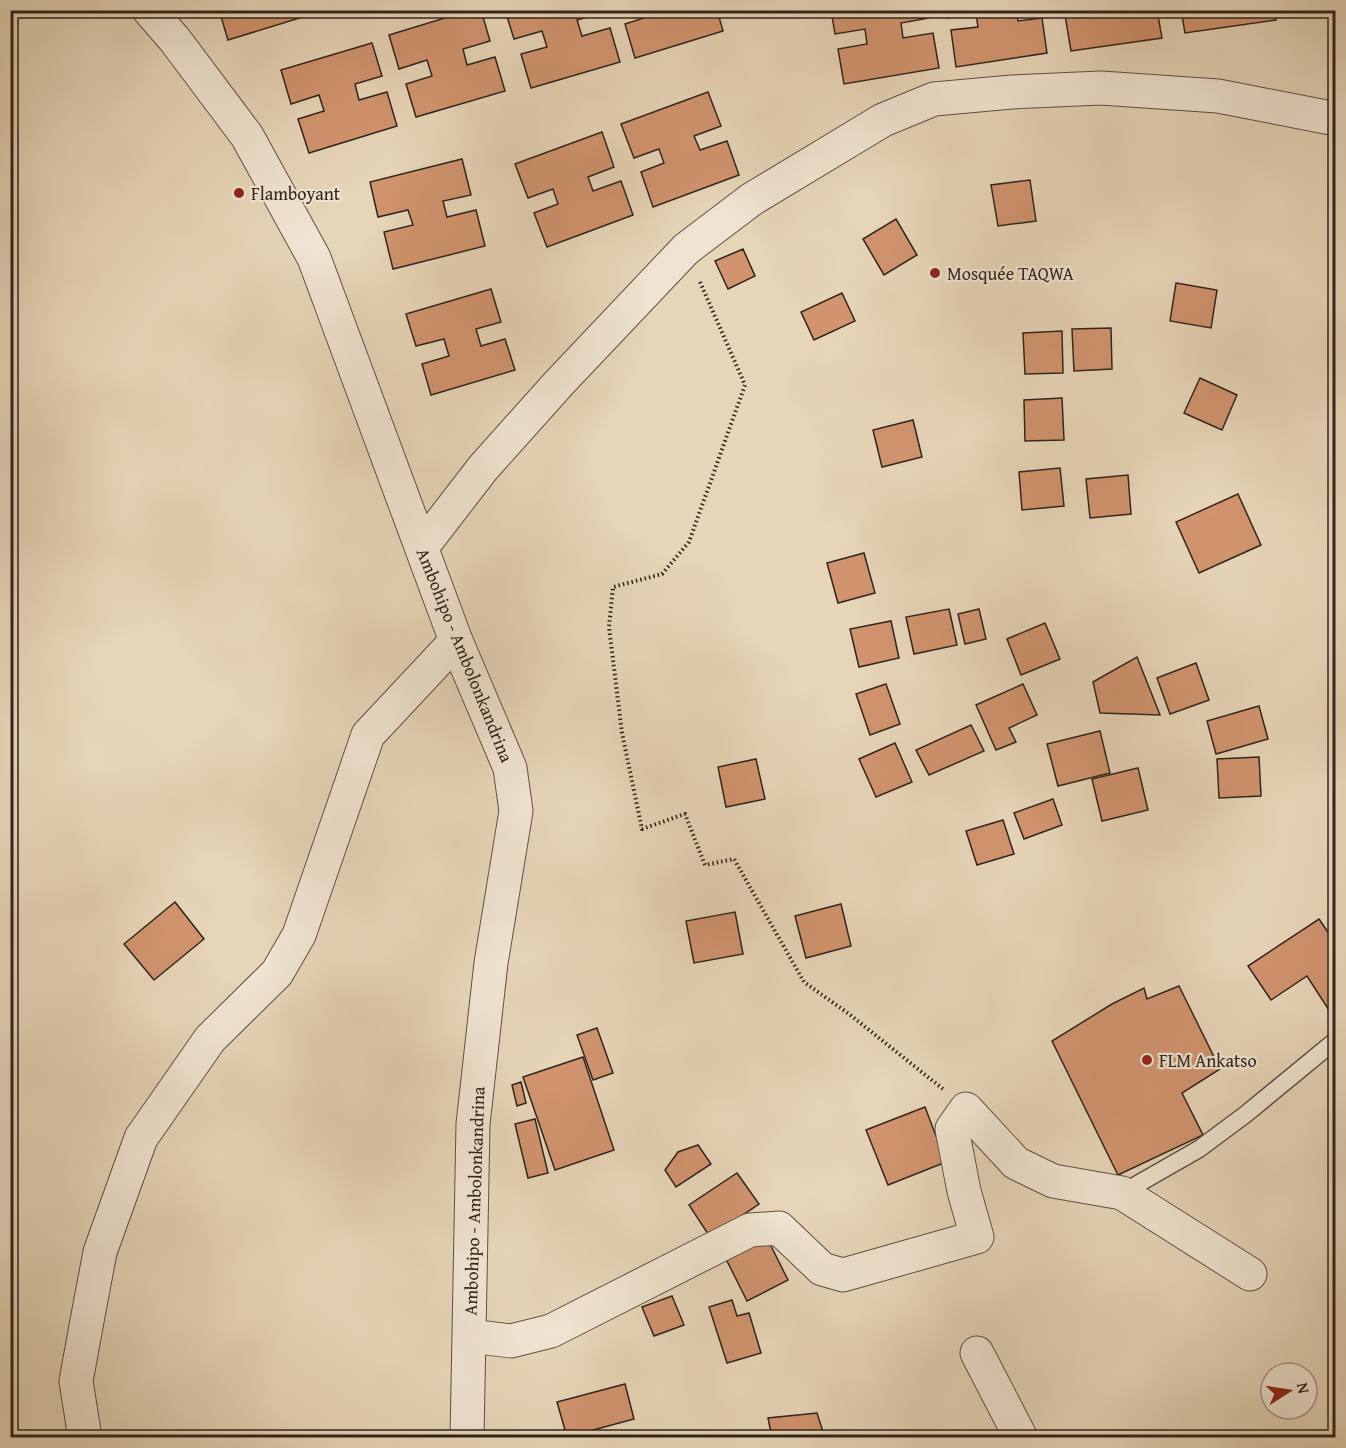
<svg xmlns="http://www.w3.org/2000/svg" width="1346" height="1448" font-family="'Gentium Book Plus',serif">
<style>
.building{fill:#d1946f;stroke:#30241e;stroke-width:1.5}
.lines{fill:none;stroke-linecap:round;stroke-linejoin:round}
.service-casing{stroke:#5e5044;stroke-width:19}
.minor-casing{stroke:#5e5044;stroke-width:35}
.tertiary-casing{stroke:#5e5044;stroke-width:35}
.path{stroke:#30241e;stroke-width:4;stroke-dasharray:1.5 3;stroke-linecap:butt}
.service{stroke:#efe4d1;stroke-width:16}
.minor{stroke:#efe4d1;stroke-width:33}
.tertiary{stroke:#efe4d1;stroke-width:33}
.poi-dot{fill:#8f2418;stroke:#efe4d1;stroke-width:2}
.labels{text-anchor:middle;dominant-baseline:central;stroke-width:4.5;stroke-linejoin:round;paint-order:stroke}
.poi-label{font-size:18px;fill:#30241e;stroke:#efe4d1;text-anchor:start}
.street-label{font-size:18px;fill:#30241e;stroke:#efe4d1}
</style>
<rect width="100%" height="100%" fill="#e7d5b8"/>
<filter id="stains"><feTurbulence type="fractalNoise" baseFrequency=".00333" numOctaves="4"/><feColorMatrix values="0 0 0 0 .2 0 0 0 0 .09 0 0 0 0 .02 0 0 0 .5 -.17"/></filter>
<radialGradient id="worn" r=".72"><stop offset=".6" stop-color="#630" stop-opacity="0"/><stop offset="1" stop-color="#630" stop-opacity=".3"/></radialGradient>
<g class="building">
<polygon points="219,10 318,10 319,12 228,40"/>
<polygon points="471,10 481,10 490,41 463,49 467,65 495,57 505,91 416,117 406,84 432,76 427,60 399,69 389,35"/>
<polygon points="505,10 604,10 605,12 577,20 582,36 610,28 620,62 531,88 521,54 547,47 542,31 514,39"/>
<polygon points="648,10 717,10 723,31 635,58 625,24 650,16"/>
<polygon points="831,10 928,10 929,18 901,23 903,38 933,33 939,68 844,84 838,49 867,44 865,29 835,34"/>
<polygon points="945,10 1016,10 1018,21 1042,18 1047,53 956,67 951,30 978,27 976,14 946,18"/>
<polygon points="1157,10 1162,38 1071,51 1065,15 1093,10"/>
<polygon points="1181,10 1274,10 1276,20 1185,33"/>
<polygon points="372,43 382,76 355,84 359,100 387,92 397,126 309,153 298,119 324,111 319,95 291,104 281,70"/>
<polygon points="708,92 721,126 694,136 700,150 727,141 739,175 653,207 641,172 664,163 659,149 634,158 621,124"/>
<polygon points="602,132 614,167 588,177 593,191 621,181 633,215 547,247 534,213 558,204 553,189 528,198 515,164"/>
<polygon points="462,159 471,195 443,201 447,217 476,210 485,246 393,269 384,232 413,225 408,210 378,217 370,182"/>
<polygon points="1030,180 1036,221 998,226 991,185"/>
<polygon points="896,219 917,255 884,275 863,239"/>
<polygon points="743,249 755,276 728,289 715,261"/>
<polygon points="1176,283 1217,290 1211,328 1170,321"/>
<polygon points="491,289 501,322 476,329 481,346 505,339 515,370 431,395 422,364 449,356 444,339 416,346 406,314"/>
<polygon points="842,293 855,321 814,340 801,312"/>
<polygon points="1111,328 1112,369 1074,371 1072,329"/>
<polygon points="1062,331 1063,373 1025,374 1023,333"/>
<polygon points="1200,378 1237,395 1222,430 1184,413"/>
<polygon points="1062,398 1064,440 1025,441 1024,400"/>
<polygon points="913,420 922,457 882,467 873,430"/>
<polygon points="1060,468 1064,506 1022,510 1019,472"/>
<polygon points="1128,475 1131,514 1090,518 1086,479"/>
<polygon points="1238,494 1261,545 1199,573 1176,522"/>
<polygon points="864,553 875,593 838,603 827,563"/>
<polygon points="949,609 957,645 914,654 906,617"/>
<polygon points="979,609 986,639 965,644 958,614"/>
<polygon points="891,621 899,658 859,667 850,629"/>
<polygon points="1045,623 1060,659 1021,675 1007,639"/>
<polygon points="1137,657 1160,715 1100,713 1093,682"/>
<polygon points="1196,663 1209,700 1170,714 1157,678"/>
<polygon points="886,684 900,724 870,735 856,694"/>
<polygon points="1023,684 1037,715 1009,728 1016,742 996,750 976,705"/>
<polygon points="1259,706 1268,739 1216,754 1207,721"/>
<polygon points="971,725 984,751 929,775 916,750"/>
<polygon points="1100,731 1110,773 1058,786 1047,744"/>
<polygon points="895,743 912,782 876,797 859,759"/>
<polygon points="1259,757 1261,796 1219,798 1217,759"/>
<polygon points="756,759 765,799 726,807 718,767"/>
<polygon points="1138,768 1148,810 1102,821 1092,779"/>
<polygon points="1053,799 1062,825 1024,839 1014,813"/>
<polygon points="1003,820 1014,854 977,865 966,831"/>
<polygon points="175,902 204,939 154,980 124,944"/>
<polygon points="841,904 851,946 806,958 795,916"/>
<polygon points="735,912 743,954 694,963 686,921"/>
<polygon points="1319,919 1336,944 1336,1017 1334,1018 1307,976 1271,1000 1248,966"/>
<polygon points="1179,986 1220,1069 1182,1093 1203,1135 1118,1175 1052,1041 1112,1004 1144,988 1147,999"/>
<polygon points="597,1028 613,1073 593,1080 577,1035"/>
<polygon points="583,1057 614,1150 555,1170 523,1077"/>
<polygon points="521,1082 526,1103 517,1106 512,1085"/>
<polygon points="925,1107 946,1162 888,1185 866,1130"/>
<polygon points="535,1119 548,1173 528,1178 515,1124"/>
<polygon points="698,1145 711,1164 676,1187 665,1170 678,1152"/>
<polygon points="737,1173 759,1204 710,1237 689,1205"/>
<polygon points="767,1238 788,1280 747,1301 726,1259"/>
<polygon points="672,1296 684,1325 654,1336 642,1307"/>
<polygon points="732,1300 737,1316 749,1313 761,1353 727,1363 709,1307"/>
<polygon points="625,1384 634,1419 567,1437 557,1402"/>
<polygon points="817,1413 825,1438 772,1438 768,1418"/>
</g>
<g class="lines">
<g class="service-casing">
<polyline id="service" points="1122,1193 1199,1149 1246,1114 1336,1040"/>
</g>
<g class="minor-casing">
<g id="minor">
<polyline points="422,547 483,468 560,382 686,249 752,199 883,120 934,99 1012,92 1101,88 1218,96 1336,119"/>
<polyline points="470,1336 511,1341 551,1331 750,1230 779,1228 822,1269 843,1275 977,1237 964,1191 952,1129 966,1109 1016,1163 1053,1181 1122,1193 1250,1274"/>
<polyline points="977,1353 1021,1438"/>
<polyline points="85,1438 76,1381 87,1321 100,1252 141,1138 210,1039 277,973 299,935 368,735 456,641"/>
</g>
</g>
<g class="tertiary-casing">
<polyline id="tertiary" points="149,10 175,40 247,136 314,258 456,641 510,768 516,811 491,963 473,1124 467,1438"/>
</g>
<polyline class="path" points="700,282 745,385 689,542 662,574 613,587 609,627 622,733 642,829 685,814 705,865 734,859 804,982 849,1014 943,1089"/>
<use href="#service" class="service"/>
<use href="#minor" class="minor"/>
<use href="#tertiary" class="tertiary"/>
</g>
<g class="poi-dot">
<circle cx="239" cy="193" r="6"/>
<circle cx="935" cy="273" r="6"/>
<circle cx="1147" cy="1060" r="6"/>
</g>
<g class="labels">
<g class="poi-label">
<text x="251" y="193">Flamboyant</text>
<text x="947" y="273">Mosquée TAQWA</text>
<text x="1159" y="1060">FLM Ankatso</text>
</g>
<g class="street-label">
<text transform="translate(465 655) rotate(68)">Ambohipo - Ambolonkandrina</text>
<text transform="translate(474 1201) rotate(-88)">Ambohipo - Ambolonkandrina</text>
</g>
</g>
<rect width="1346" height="1448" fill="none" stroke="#e7d5b8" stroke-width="36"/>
<rect x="12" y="12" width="1322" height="1424" fill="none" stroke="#30241e" stroke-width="3"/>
<rect x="18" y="18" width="1310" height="1412" fill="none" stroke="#30241e" stroke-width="1.5"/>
<g transform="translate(1289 1391) rotate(78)"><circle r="28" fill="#efe4d1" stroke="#a39789" stroke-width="1.5"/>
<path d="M0-4.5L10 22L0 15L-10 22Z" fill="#8f2418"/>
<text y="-9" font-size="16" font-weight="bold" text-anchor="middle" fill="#30241e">N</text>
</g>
<rect width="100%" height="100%" filter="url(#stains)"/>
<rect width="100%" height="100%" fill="url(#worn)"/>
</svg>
